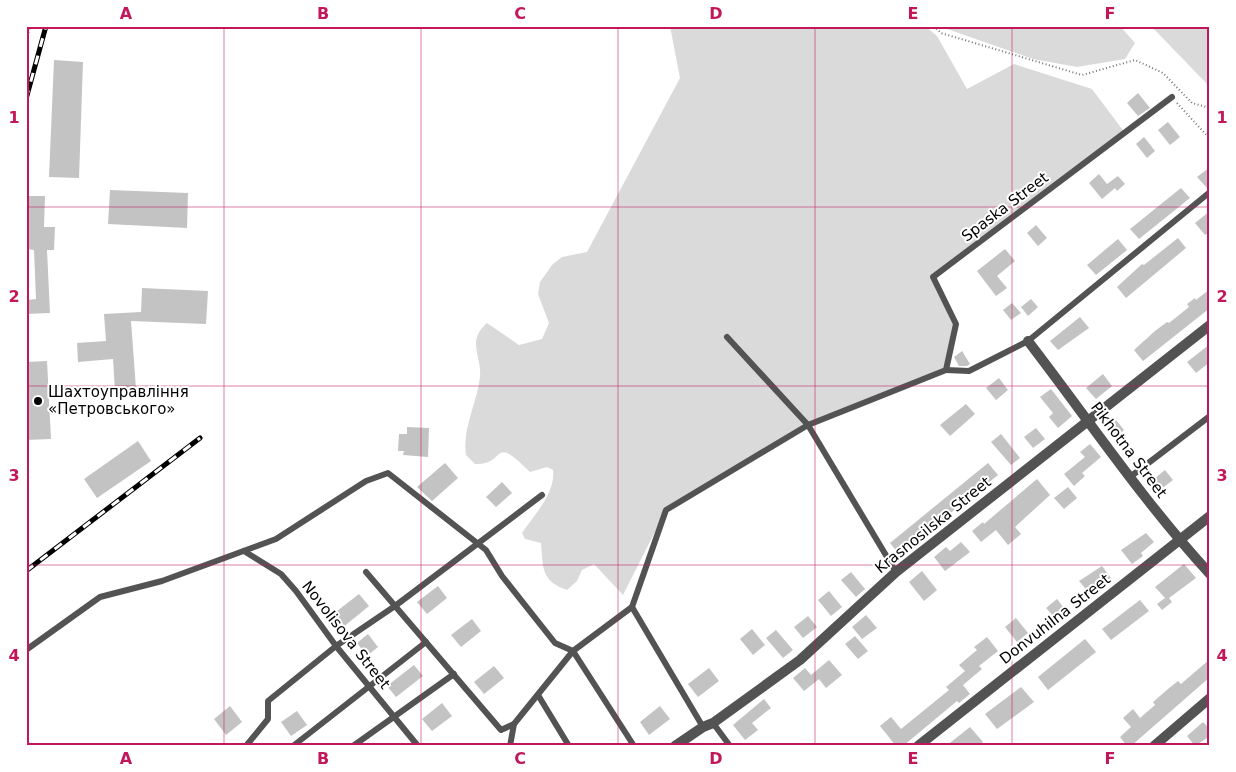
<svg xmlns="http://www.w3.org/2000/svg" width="1236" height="772" font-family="'DejaVu Sans',sans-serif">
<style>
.green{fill:#dadada}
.building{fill:#c3c3c3}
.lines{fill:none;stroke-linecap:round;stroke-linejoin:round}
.path{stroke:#757575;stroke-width:2;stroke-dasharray:1 2.5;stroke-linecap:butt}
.service{stroke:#535353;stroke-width:6}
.minor{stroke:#535353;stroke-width:10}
.rail-casing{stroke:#000;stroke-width:5}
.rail{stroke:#fff;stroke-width:3;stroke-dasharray:9;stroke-linecap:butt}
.grid{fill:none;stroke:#c2185b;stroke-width:1;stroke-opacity:0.55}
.poi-dot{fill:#000;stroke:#fff;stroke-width:2}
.labels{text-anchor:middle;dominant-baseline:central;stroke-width:4;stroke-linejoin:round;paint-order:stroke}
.street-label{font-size:15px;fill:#000;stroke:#fff}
.poi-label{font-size:15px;fill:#000;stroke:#fff;text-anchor:start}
.neatline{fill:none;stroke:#c2185b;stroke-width:2}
.grid-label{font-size:16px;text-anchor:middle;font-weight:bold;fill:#c2185b}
</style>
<rect width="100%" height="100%" fill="#fff"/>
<g class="green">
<path d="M670,26H925L937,36L967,89L1014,64L1092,89L1125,133L933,277L956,324L946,370L808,425L666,510L623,595L594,564L582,570L577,581L567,590C541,581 543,568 541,543L525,539L522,533C534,515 556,493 553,470L547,467L530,472C490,432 508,465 475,464L466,455C462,428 477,404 480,377C482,356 466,341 487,323L519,345L542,339L549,323L538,294L540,282L552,265L562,257L587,252L680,78Z"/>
<polygon points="943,26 1120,26 1135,43 1125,59 1077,67 1033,59 947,29"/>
<polygon points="1151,26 1210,26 1210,87"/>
</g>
<g class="building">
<polygon points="54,60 83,62 79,178 49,177"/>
<polygon points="1138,93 1150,108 1138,116 1127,103"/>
<polygon points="1168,122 1180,137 1170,145 1158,130"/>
<polygon points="1144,137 1155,151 1147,158 1136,144"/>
<polygon points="1210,167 1210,187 1207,188 1197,177"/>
<polygon points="1099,174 1107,184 1118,176 1125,184 1117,191 1115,188 1102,199 1089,183"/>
<polygon points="1181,188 1190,198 1139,239 1130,229"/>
<polygon points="110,190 188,193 187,228 108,224"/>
<polygon points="26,196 45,196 44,227 55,227 54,250 47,250 50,313 26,314 26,300 36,299 34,250 26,249"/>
<polygon points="1210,211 1210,232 1205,235 1195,223"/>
<polygon points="1036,225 1047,238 1038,246 1027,233"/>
<polygon points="1178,238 1186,248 1126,298 1117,287 1142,264 1144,265"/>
<polygon points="1118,239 1127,250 1096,275 1087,265"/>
<polygon points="1005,249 1015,261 997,276 1007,288 996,296 977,271"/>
<polygon points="142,288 208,291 206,324 131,321 136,389 115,391 113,359 78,362 77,343 106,341 104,314 141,312"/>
<polygon points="1210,289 1210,308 1143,361 1134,350 1155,331 1167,322 1169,323 1189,307 1187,304 1195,298 1196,300"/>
<polygon points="1031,299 1038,307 1028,316 1021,307"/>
<polygon points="1012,303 1021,313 1011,320 1003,310"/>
<polygon points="1080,317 1089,328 1058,350 1050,341"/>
<polygon points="1210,344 1210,362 1196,373 1187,362"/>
<polygon points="962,351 970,364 967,366 959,366 954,357"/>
<polygon points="47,361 51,439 26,440 26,362"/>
<polygon points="1103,374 1112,386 1096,399 1086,388"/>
<polygon points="999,378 1008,390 996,400 986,388"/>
<polygon points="1051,389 1072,416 1058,428 1049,417 1053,413 1040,397"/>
<polygon points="966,404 975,414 950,436 940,425"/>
<polygon points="1116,420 1124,430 1114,439 1106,429"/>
<polygon points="407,427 429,428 428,457 403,455 404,451 398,451 399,434 407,434"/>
<polygon points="1036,428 1045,439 1033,448 1024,437"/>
<polygon points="1001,434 1020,458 1011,465 991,442"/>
<polygon points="138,441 151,461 97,498 84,479"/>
<polygon points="1090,444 1101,457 1082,473 1085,476 1074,486 1064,474 1085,457 1080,452"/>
<polygon points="445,463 458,478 432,501 417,487"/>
<polygon points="988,463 998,475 899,554 890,543"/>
<polygon points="1165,470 1173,480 1156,493 1149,483"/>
<polygon points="1037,479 1050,495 1015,527 1021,534 1008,545 996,530 981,542 972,531 983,522 984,524"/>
<polygon points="502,482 512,493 496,507 486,497"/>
<polygon points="1068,487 1077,498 1064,509 1054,498"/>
<polygon points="1146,533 1154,542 1141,553 1143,556 1132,564 1121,550"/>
<polygon points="961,542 970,552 945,571 934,557 946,547 950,551"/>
<polygon points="1184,564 1196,578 1169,598 1172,602 1162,610 1157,604 1165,598 1155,587"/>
<polygon points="1102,566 1111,578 1090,594 1079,581"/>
<polygon points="922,571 937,590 924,601 909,582"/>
<polygon points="851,572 865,589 856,597 841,580"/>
<polygon points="438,586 447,598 427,614 417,602"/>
<polygon points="829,591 842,607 831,616 818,600"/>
<polygon points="359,594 369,606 342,628 332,615"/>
<polygon points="1057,599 1066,611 1056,619 1046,608"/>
<polygon points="1140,600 1149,611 1111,640 1102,629"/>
<polygon points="866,615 877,628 862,639 852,627"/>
<polygon points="808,616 817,627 803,638 794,627"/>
<polygon points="1016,618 1028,633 1017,642 1005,627"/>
<polygon points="472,619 481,631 461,647 451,635"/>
<polygon points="752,629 765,645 753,655 740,639"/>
<polygon points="776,630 793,650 783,658 766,638"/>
<polygon points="368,634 378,647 367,656 357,643"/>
<polygon points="855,636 868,651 858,659 845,644"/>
<polygon points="987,637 998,651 979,666 982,669 963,685 970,694 959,703 957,701 903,746 896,746 880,726 891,717 901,729 949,690 946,687 965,671 959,665 977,650 974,647"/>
<polygon points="1085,639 1096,652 1048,690 1038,677"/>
<polygon points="1210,659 1210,677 1155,725 1131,746 1127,746 1120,737 1131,727 1123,718 1133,709 1140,718 1155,705 1153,702 1168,689 1178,681 1181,684"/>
<polygon points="829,660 842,675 826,688 819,679 804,691 793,678 805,668 811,675"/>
<polygon points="414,665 423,676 396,697 387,686"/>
<polygon points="494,666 504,678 484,694 474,682"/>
<polygon points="709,668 719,681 698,697 688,684"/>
<polygon points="1021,687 1034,702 997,729 985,714"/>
<polygon points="764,699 771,708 752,723 758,730 745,740 733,725"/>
<polygon points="442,703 452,716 432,731 422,719"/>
<polygon points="230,706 242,722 226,735 214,719"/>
<polygon points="660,706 670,719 649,735 640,722"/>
<polygon points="297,711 307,725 291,736 281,722"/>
<polygon points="1203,722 1210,729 1210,736 1195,746 1187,736"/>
<polygon points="970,727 983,742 978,746 946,746"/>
</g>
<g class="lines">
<g class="path">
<polyline points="934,26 941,33 1082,75 1135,60 1163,73 1192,103 1210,108"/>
<polyline points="26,43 30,26"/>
<polyline points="1177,103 1210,139"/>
</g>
<g class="service">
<polyline points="727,337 808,425 896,572"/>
<polyline points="946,370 969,371 1028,341 1210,192"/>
<polyline points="1130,477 1210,416"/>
<polyline points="244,551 281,574 296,591 336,646 418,746"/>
<polyline points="366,572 501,730 514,724"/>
<polyline points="632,607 703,727"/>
<polyline points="26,650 100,597 162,581 276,539 366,481 388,473 486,550 502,576 555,643 573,651 634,746"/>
<polyline points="538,695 569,746"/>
<polyline points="713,723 730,746"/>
<polyline points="246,746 268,719 268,701 336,646 395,606 542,495"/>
<polyline points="293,746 426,642"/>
<polyline points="353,746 454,674"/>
<polyline points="510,746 514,724 573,651 632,607 666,510 808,425 946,370 956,324 933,277 1172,97"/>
</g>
<g class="minor">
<path d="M1028,341C1088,419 1143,501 1210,574"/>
<polyline points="675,746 703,727 713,723 800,660 896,572 1210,325"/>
<polyline points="918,746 1210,516"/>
<polyline points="1154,746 1210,698"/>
</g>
<g class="rail-casing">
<g id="rail">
<polyline points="26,99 46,26"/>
<polyline points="26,571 200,438"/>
</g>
</g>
<use href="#rail" class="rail"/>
</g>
<path class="grid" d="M224,26V746M421,26V746M618,26V746M815,26V746M1012,26V746M26,207H1210M26,386H1210M26,565H1210"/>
<circle class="poi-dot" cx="38" cy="401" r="5"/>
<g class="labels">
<g class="street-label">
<text transform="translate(1005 207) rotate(-37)">Spaska Street</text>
<text transform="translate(1129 450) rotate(53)">Pikhotna Street</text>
<text transform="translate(933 525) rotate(-39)">Krasnosilska Street</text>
<text transform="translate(1055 619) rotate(-38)">Donvuhilna Street</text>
<text transform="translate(346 635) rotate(52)">Novolisova Street</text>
</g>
<g class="poi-label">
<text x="48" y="392">Шахтоуправління<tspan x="48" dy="17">«Петровського»</tspan></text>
</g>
</g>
<rect width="1236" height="772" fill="none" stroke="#ffffff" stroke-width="55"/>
<rect x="28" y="28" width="1180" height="716" class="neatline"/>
<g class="grid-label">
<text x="126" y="19">A</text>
<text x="323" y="19">B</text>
<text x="520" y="19">C</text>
<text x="716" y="19">D</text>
<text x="913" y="19">E</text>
<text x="1110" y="19">F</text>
<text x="14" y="123">1</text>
<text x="1222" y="123">1</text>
<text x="14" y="302">2</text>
<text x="1222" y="302">2</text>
<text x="14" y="481">3</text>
<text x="1222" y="481">3</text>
<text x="14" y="661">4</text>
<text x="1222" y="661">4</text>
<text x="126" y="764">A</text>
<text x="323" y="764">B</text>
<text x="520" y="764">C</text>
<text x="716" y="764">D</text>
<text x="913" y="764">E</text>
<text x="1110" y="764">F</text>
</g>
</svg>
